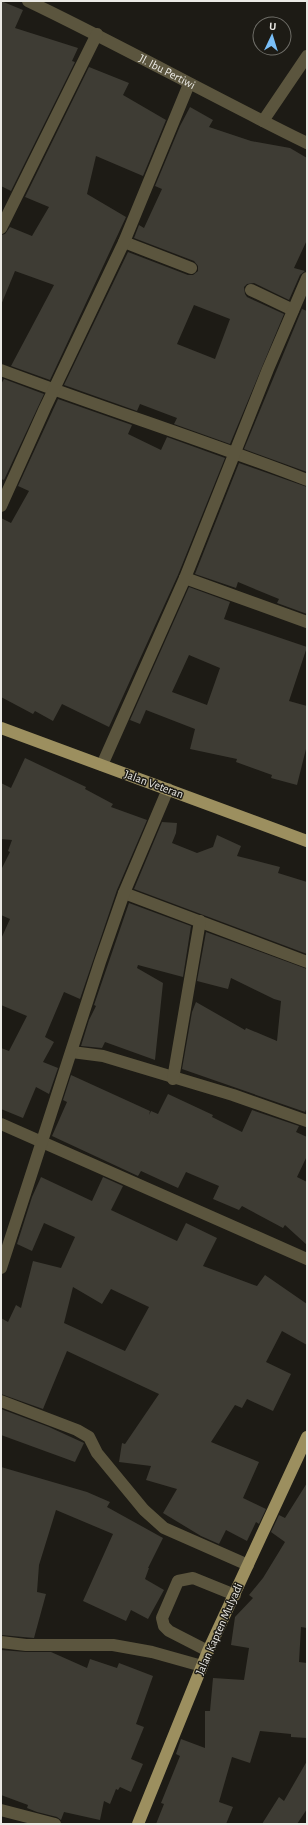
<svg xmlns="http://www.w3.org/2000/svg" width="308" height="1825" font-family="'Alegreya Sans',sans-serif">
<style>
.building{fill:#3e3c34;fill-rule:evenodd}
.lines{fill:none;stroke-linecap:round;stroke-linejoin:round}
.minor{stroke:#5b553e;stroke-width:12}
.major{stroke:#9c8f5f;stroke-width:12}
.labels{text-anchor:middle;dominant-baseline:central;stroke-width:3;stroke-linejoin:round;paint-order:stroke}
.street-label{font-size:12px;fill:#ebeae5;stroke:#1d1b15}
</style>
<rect width="100%" height="100%" fill="#1d1b15"/>
<g class="building">
<polygon points="1,1 23,10 15,28 78,48 72,61 75,62 11,191 1,186"/>
<polygon points="89,67 129,83 123,95 166,120 143,176 96,156 87,194 126,217 50,380 11,366 54,285 15,271 1,305 1,235 5,234 10,227 32,236 49,207 25,197"/>
<path d="M190,107L213,120L209,127L251,141L290,148L307,158V240L294,268L305,271L300,275L289,300L254,283L247,284L244,287L245,294L247,297L284,314L230,444L174,424L177,418L140,404L137,411L64,385L128,252L188,275H193L198,271V266L194,261L134,238L139,225L144,228L162,189L155,186L180,126ZM194,305L230,319L215,359L177,344Z"/>
<polygon points="302,309 307,311 307,472 244,449"/>
<polygon points="4,379 44,394 4,480 1,479 1,384"/>
<polygon points="58,399 132,425 128,434 161,450 167,437 225,458 178,575 109,727 62,704 53,721 35,711 33,714 1,697 1,518 11,523 29,491 18,486"/>
<polygon points="239,463 307,487 307,614 277,603 279,599 238,582 236,588 195,574"/>
<path d="M189,587L230,602L224,619L307,647L289,701L307,706V745L297,785L271,778L272,775L236,762L237,759L190,749L195,729L146,710L140,724L130,720ZM189,655L220,668L207,705L172,692Z"/>
<polygon points="25,758 86,787 85,789 113,804 111,807 147,820 117,890 80,999 64,992 45,1037 54,1042 43,1062 58,1068 49,1094 36,1087 23,1118 1,1109 1,1048 9,1051 27,1016 1,1005 1,939 10,919 1,915 1,870 10,852 8,851 12,840 1,839 1,783 11,788"/>
<polygon points="162,822 177,823 176,833 172,843 197,853 213,847 217,835 241,846 237,856 280,867 278,873 307,882 307,954 134,889"/>
<polygon points="129,903 191,926 183,977 138,965 137,968 163,983 155,1060 105,1042 102,1048 81,1046 89,1020 96,1006 94,1005"/>
<polygon points="206,932 307,969 307,1107 305,1112 182,1069 192,1012 196,1002 245,1030 246,1028 277,1041 281,1001 274,999 231,978 228,989 197,981"/>
<polygon points="71,1075 150,1111 149,1115 151,1111 158,1114 168,1094 213,1115 212,1117 242,1132 252,1110 299,1126 296,1132 307,1137 307,1156 297,1177 307,1182 307,1245 285,1225 283,1228 242,1206 239,1210 213,1199 219,1186 186,1172 178,1188 141,1171 138,1176 52,1136 67,1102 63,1100"/>
<path d="M41,1177L92,1201L103,1177L123,1186L111,1210L177,1241L186,1223L217,1238L203,1266L257,1286L265,1275L307,1304V1345L282,1331L266,1362L291,1374L273,1411L247,1399L242,1408L235,1405L211,1442L259,1462L243,1498L266,1509L259,1524L256,1522L247,1541L226,1530L219,1544L201,1536L163,1513L177,1489L146,1480L151,1466L119,1462L122,1443L125,1444L159,1394L67,1351L43,1409L1,1394V1318L8,1322L16,1305L21,1308L33,1261L61,1268L75,1237L44,1223L32,1251L17,1244L32,1197ZM73,1287L102,1304L111,1289L149,1307L125,1351L64,1323Z"/>
<polygon points="1,1409 49,1427 84,1443 75,1462 1,1435"/>
<polygon points="1,1467 87,1492 110,1502 107,1507 163,1538 148,1568 149,1568 145,1579 164,1590 148,1619 131,1610 126,1621 83,1601 113,1534 56,1510 39,1565 37,1592 46,1594 34,1638 1,1635"/>
<polygon points="307,1483 307,1628 301,1627 299,1662 307,1663 307,1738 291,1737 291,1734 260,1731 250,1763 232,1757 219,1802 233,1807 226,1824 156,1824 164,1804 161,1803 180,1756 176,1754 181,1739 205,1748 205,1711 210,1711 213,1678 244,1680 249,1648 231,1645 235,1617 253,1598 249,1595 263,1578 285,1542 271,1532 279,1515 285,1518"/>
<polygon points="1,1650 26,1652 51,1652 87,1668 90,1659 117,1668 119,1663 153,1676 136,1724 144,1727 131,1759 143,1764 131,1792 120,1787 118,1790 116,1789 110,1804 104,1801 100,1820 64,1812 61,1820 57,1817 37,1812 27,1808 28,1805 1,1795"/>
<polygon points="307,1761 307,1809 297,1824 262,1824 279,1797 284,1801"/>
</g>
<g class="lines">
<g class="minor">
<path id="s1" d="M28,1C122,46 213,97 307,143"/>
<polyline points="263,121 307,56"/>
<polyline points="1,228 97,34"/>
<polyline points="124,242 191,268"/>
<polyline points="251,290 293,310"/>
<path d="M1,370C102,408 206,441 307,480"/>
<polyline points="1,506 45,408 124,242 189,84"/>
<polyline points="185,578 307,622"/>
<polyline points="102,765 185,578 268,369 307,278"/>
<polyline points="124,893 307,962"/>
<polyline points="72,1052 103,1056 233,1095 307,1121"/>
<polyline points="173,1079 200,921"/>
<polyline points="1,1124 307,1259"/>
<polyline points="1,1268 100,962 124,893 168,789"/>
<polyline points="1,1401 77,1430 89,1437 97,1453 144,1510 164,1528 248,1565"/>
<polyline points="1,1642 26,1645 113,1645 152,1652 202,1666"/>
<polyline points="208,1651 169,1631 164,1626 162,1618 178,1581 193,1578 235,1595"/>
<polyline points="1,1810 55,1824"/>
</g>
<g class="major">
<polyline points="1,728 307,841"/>
<polyline points="138,1824 208,1651 307,1437"/>
</g>
</g>
<g class="labels">
<g class="street-label">
<text stroke="none"><textPath href="#s1" startOffset="156">Jl. Ibu Pertiwi</textPath></text>
<text transform="translate(154 784) rotate(20)">Jalan Veteran</text>
<text transform="translate(219 1629) rotate(-66)">Jalan Kapten Mulyadi</text>
</g>
</g>
<rect width="308" height="1825" fill="none" stroke="#ebeae5" stroke-width="4"/>
<g transform="translate(272 36) rotate(4)"><circle r="19" fill="#1d1b15" stroke="#6f6e68"/>
<path d="M0-3L7 15L0 10L-7 15Z" fill="#79bff8"/>
<text y="-6" font-size="11" font-weight="bold" text-anchor="middle" fill="#ebeae5">U</text>
</g>
</svg>
